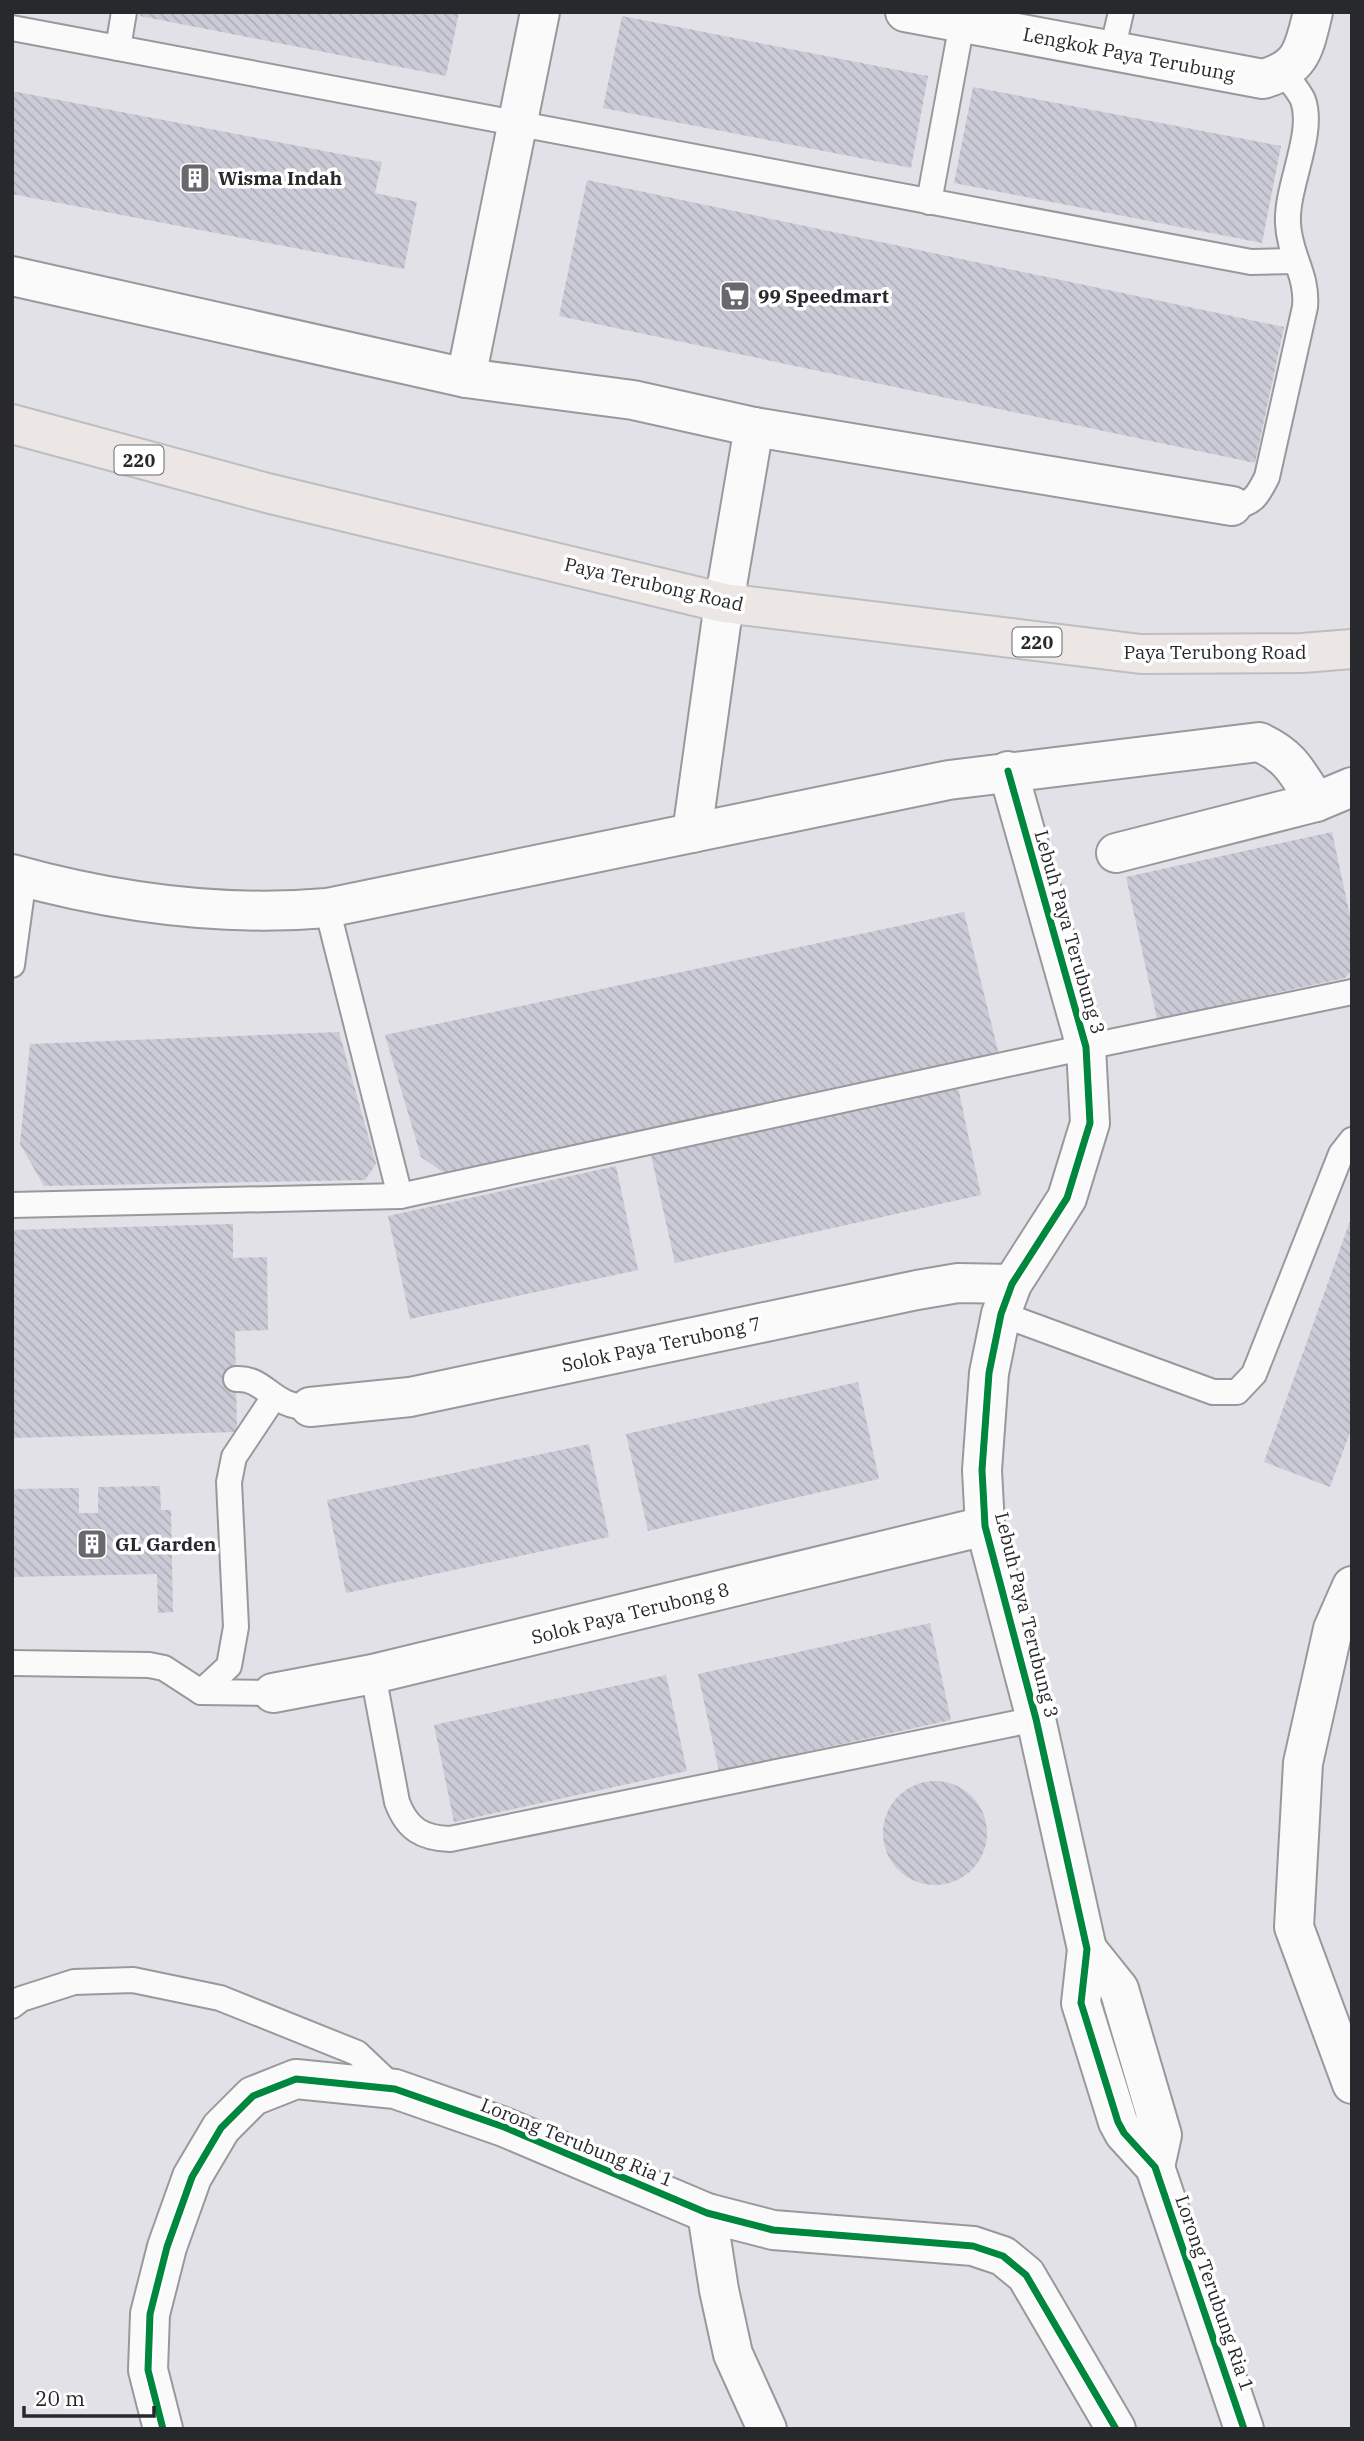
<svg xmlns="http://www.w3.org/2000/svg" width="1364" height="2441" font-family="'IBM Plex Serif',serif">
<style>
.building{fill:url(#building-back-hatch)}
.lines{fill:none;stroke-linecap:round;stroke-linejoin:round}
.service-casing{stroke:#99999d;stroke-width:28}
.minor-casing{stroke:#99999d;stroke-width:42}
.primary-casing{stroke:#bdbec0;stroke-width:42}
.service{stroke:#fafafb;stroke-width:24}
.minor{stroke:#fafafb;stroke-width:38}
.primary{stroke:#ece6e5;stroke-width:38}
.cycleway-casing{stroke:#fff;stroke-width:11}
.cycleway{stroke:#00873e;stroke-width:7}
.labels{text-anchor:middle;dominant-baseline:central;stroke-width:7;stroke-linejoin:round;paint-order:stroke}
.shield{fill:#fff;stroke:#68696b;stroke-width:2}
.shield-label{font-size:18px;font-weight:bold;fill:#28292c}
.street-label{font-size:19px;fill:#28292c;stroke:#fff}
.poi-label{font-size:19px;font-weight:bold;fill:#28292c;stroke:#fff;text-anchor:start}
</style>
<defs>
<pattern id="building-back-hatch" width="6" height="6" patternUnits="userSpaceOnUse" patternTransform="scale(1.75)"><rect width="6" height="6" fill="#cbcbd7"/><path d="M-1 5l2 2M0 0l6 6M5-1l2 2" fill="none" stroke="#aeaeb9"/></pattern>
</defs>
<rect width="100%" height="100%" fill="#e1e1e7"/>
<g class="building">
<polygon points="141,12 459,12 446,76 140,16"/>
<polygon points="622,16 928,76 911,168 603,108"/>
<polygon points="973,87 1281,146 1262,243 954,183"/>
<polygon points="12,91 382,162 375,193 417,202 404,269 12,194"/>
<polygon points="587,180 1284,327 1255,463 559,316"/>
<polygon points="1332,832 1352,925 1352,970 1345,978 1157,1019 1126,877"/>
<polygon points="964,912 999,1055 444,1173 421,1157 385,1035"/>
<polygon points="339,1032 376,1164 365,1180 44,1186 20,1144 30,1044"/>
<polygon points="958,1087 981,1195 675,1263 651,1155"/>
<polygon points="616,1166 638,1270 410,1319 388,1216"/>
<polygon points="1351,1218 1352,1427 1330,1487 1264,1462"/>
<polygon points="233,1224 233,1258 267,1257 268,1330 235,1331 237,1432 12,1438 12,1230"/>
<polygon points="858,1382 879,1479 648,1531 626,1434"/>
<polygon points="589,1444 609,1537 346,1593 327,1500"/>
<polygon points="160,1486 161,1510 171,1510 173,1612 158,1613 157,1574 12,1577 12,1489 79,1488 79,1513 98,1513 98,1487"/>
<polygon points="930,1623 951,1720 719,1771 698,1674"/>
<polygon points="666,1675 687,1771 454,1822 434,1725"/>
<circle cx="935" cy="1833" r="52"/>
</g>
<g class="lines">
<g class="service-casing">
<g id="service">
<polyline points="12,28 1251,262 1296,261"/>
<polyline points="118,48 124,12"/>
<polyline points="1112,51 1121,12"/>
<polyline points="929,202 962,23"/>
<path d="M1232,506C1253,505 1258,495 1267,477L1305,307C1308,274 1289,255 1288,223C1286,186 1315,134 1303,100C1299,91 1290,81 1284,73"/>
<polyline points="327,908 400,1196"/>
<polyline points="12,965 24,877"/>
<polyline points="12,1205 400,1196 1086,1047 1352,992"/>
<polyline points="1001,1314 1213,1392 1237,1392 1254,1374 1341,1154 1352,1140"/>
<path d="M236,1379C266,1377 271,1408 310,1407"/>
<polyline points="12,1663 149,1665 164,1668 201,1692 273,1693"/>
<path d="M373,1674L397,1802C407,1829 422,1838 450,1839L1036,1719"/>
<polyline points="201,1692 229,1666 236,1627 229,1482 234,1457 274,1397"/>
<polyline points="12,2006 21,1999 74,1982 133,1980 220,1998 357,2053 395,2089"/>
</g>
</g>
<g class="minor-casing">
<g id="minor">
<path d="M905,12L1263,79C1302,68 1304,49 1313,12"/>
<polyline points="12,276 466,378 633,400 754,427 1232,506"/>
<polyline points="466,378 540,12"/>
<polyline points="1008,771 1086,1047 1090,1123 1067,1198 1012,1284 1001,1314 989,1373 982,1470 985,1526 1036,1719 1087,1949 1081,2003 1118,2122 1124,2133 1155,2167 1244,2429"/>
<polyline points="692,833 724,603 754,427"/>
<polyline points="1116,853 1316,802 1352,787"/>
<path d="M12,874C113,902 222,917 327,908L949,780L1259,742C1291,756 1298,774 1316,802"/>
<polyline points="310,1407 410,1397 917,1290 958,1283 1012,1284"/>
<polyline points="1352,1586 1333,1629 1303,1763 1294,1927 1352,2084"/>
<polyline points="273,1693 373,1674 985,1526"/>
<polyline points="1087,1949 1119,1989 1162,2135 1155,2167"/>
<polyline points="707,2213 719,2290 733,2354 767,2429"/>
<polyline points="163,2429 148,2370 150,2314 167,2247 192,2177 221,2128 253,2096 296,2079 395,2089 504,2127 707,2213 773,2230 973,2246 1003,2256 1026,2275 1116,2429"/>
</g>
</g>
<g class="primary-casing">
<polyline id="primary" points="12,424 267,493 724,603 1141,654 1302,653 1352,649"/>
</g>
<use href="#service" class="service"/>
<use href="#minor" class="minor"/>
<use href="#primary" class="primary"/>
<g class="cycleway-casing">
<g id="cycleway">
<polyline points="1008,771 1086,1047 1090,1123 1067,1198 1012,1284 1001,1314 989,1373 982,1470 985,1526 1036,1719 1087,1949 1081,2003 1118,2122 1124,2133 1155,2167 1244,2429"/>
<polyline points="163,2429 148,2370 150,2314 167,2247 192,2177 221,2128 253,2096 296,2079 395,2089 504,2127 707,2213 773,2230 973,2246 1003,2256 1026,2275 1116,2429"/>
</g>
</g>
<use href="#cycleway" class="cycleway"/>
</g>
<defs>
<g id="building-square" transform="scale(1.575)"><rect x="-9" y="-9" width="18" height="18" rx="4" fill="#69696d" stroke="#fff"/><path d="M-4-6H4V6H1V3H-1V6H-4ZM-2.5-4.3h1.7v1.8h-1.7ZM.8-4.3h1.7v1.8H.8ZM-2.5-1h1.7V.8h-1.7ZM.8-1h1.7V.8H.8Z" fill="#fff"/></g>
<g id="supermarket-square" transform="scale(1.575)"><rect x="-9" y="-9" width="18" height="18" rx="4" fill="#69696d" stroke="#fff"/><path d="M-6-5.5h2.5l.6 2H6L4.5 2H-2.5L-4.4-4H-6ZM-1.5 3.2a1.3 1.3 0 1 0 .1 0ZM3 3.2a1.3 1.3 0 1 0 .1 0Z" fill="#fff"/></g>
</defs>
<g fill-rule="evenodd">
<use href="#building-square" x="195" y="178"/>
<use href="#supermarket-square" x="735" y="296"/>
<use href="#building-square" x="92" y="1544"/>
</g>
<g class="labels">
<g class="shield">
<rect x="114.5" y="445.5" width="49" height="29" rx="5"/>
<rect x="1012.5" y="627.5" width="49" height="29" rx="5"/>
</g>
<g class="shield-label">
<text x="139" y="460">220</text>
<text x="1037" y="642">220</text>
</g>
<g class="street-label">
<text transform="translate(1129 54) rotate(11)">Lengkok Paya Terubung</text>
<text transform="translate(654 584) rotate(13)">Paya Terubong Road</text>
<text x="1215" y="652">Paya Terubong Road</text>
<text transform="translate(1070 932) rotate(74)">Lebuh Paya Terubung 3</text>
<text transform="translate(661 1344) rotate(-12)">Solok Paya Terubong 7</text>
<text transform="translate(630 1613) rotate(-14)">Solok Paya Terubong 8</text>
<text transform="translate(1027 1615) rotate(76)">Lebuh Paya Terubung 3</text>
<text transform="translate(577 2142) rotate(22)">Lorong Terubung Ria 1</text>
<text transform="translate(1215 2293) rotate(71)">Lorong Terubung Ria 1</text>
</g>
<g class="poi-label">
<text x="218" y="178">Wisma Indah</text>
<text x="758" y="296">99 Speedmart</text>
<text x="115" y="1544">GL Garden</text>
</g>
</g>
<rect width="1364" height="2441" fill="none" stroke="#28292c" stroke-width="28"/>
<path d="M24 2406v10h130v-10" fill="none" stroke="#28292c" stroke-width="3.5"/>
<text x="35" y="2406" font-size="21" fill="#28292c" stroke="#ffffff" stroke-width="5" paint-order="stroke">20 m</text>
</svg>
